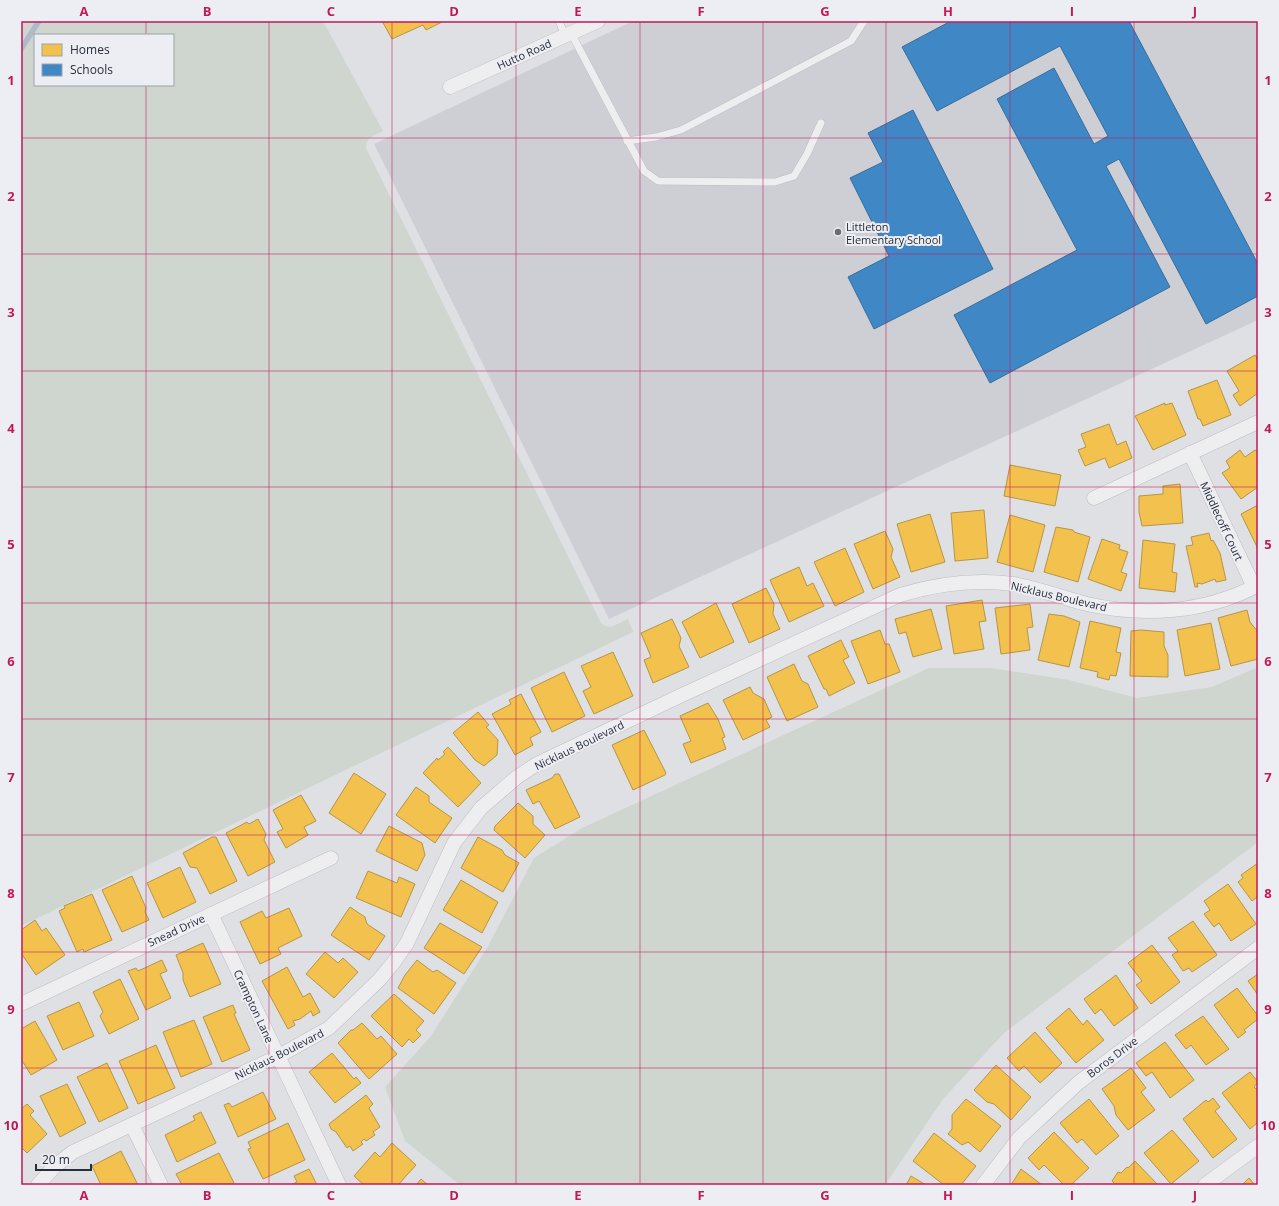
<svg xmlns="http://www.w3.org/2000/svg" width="1279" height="1206" font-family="'Open Sans',sans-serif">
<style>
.built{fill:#cdcfd5}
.green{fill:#ced6cf;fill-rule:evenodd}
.homes{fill:#f2c14e;stroke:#b59548}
.schools{fill:#3f88c5;stroke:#386d9b}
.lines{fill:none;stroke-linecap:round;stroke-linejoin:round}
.stream{stroke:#afbacb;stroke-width:5.5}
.service-casing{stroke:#bdbec1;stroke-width:8}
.minor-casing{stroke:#bdbec1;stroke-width:15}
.service{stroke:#eeeef0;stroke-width:7}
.minor{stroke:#eeeef0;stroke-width:14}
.grid{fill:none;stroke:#c2185b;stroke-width:1;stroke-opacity:0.55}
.poi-dot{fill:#686c74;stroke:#eceef3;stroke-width:1.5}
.labels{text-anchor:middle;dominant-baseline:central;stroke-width:4;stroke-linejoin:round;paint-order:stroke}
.street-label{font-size:11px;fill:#282d39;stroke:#eceef3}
.poi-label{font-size:11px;fill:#282d39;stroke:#eceef3;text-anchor:start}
.neatline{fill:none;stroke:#c2185b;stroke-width:1.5}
.grid-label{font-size:13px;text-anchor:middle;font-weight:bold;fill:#c2185b}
</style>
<rect width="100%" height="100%" fill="#dfe0e3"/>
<polygon class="built" points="633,21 1258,21 1258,320 609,619 374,144"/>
<g class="green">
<path d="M21,21H323L383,131C375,135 365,138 366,148L601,623C609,631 619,623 628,619L633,632L21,926ZM35,35H173V85H35Z"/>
<polygon points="1258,667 1258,842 1004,1033 943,1099 885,1185 460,1185 405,1141 385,1087 431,1036 487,948 534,858 582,828 929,668 991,668 1069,680 1137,698 1212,687"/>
</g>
<g class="homes">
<polygon points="382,21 441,21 442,22 426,30 423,25 392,39"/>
<polygon points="1255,355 1258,360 1258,393 1240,406 1233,395 1239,391 1227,371"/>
<polygon points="1217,380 1231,415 1203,426 1200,419 1198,419 1188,391"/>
<polygon points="1165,403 1165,405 1172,403 1186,435 1153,450 1135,416"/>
<polygon points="1109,424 1117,445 1126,441 1132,458 1109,468 1105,458 1085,466 1078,450 1086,447 1081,434"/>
<polygon points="1240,450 1245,457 1255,450 1258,452 1258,487 1241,499 1222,473 1230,468 1226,461"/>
<polygon points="1010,465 1061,475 1055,506 1004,496"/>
<polygon points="1180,484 1183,523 1142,526 1139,512 1139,496 1163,494 1163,486"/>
<polygon points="1258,505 1258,549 1241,514"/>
<polygon points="984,510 988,558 955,561 951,513"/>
<polygon points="930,514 945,562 911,572 897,524"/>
<polygon points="1010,515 1045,525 1033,572 997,562"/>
<polygon points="1056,527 1073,530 1074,532 1090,537 1078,582 1044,572"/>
<polygon points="885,531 893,549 891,557 900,577 873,589 854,544"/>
<polygon points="1209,533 1211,541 1213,540 1220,553 1226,580 1216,582 1215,579 1202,584 1197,583 1198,587 1195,587 1186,546 1193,545 1191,537"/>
<polygon points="1102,539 1120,545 1119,549 1128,552 1121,572 1127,574 1121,591 1088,579"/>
<polygon points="1143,540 1175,544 1172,572 1177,573 1175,592 1139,588"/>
<polygon points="845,548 864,592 835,606 814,562"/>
<polygon points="799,567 807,586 813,583 824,606 789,622 770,580"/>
<polygon points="766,588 774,604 773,614 780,629 749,643 732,604"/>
<polygon points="982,600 986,621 979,622 984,649 954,654 946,606"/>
<polygon points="716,603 734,642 700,658 682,622"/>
<polygon points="1030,604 1033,627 1027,628 1030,650 1001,654 995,608"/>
<polygon points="931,609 942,649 913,657 906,632 899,634 895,619"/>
<polygon points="1247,610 1250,622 1258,632 1258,659 1231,666 1218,618"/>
<polygon points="1049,614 1064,616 1080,622 1069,667 1038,660"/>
<polygon points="672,619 681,638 679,646 689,667 653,683 644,660 651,657 641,633"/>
<polygon points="1090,621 1121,628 1116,652 1121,653 1116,676 1110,675 1109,680 1097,677 1098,672 1080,668"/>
<polygon points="1211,623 1220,669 1185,676 1177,630"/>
<polygon points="880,630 885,644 889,644 900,672 868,684 851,641"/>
<polygon points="1141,630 1164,632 1164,646 1168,655 1168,677 1130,676 1131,631"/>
<polygon points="841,640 849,657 843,660 855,683 829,696 826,689 824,689 808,656"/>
<polygon points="613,652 633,696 594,714 583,691 591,687 581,666"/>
<polygon points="794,664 802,681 808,684 818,707 787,721 767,677"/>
<polygon points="564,672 585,716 552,732 531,688"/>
<polygon points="750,687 753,693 764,699 772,717 766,720 770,727 743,740 723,700"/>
<polygon points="521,694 541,732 530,738 533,745 515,755 492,714 511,704 509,700"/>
<polygon points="708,703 718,719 725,737 722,738 726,749 691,763 683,744 691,741 680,716"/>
<polygon points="478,712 489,725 486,727 498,740 497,755 484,766 475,760 453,733"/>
<polygon points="644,730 666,773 665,775 633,790 612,745"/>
<polygon points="448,747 481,783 458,807 423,773 437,758 438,760 445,754 443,752"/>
<polygon points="354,773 386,794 361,834 329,813"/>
<polygon points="555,774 559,774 580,817 555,829 539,801 533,804 526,790 552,778"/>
<polygon points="416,787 429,796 429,802 452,818 435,843 396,815"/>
<polygon points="301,795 316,821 304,827 308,835 286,848 277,832 283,829 273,810"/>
<polygon points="518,803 533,816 533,824 545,835 525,858 494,830 495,826"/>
<polygon points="258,819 266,834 264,840 275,862 248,876 226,833 247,822 249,824"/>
<polygon points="389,826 422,843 425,855 417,871 376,851"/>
<polygon points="212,837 216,837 237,881 210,894 197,868 190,867 183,853"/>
<polygon points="478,837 502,850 505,855 519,863 503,892 461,868"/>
<polygon points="1258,863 1258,898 1257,897 1252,901 1238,882 1243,878 1241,875"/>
<polygon points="180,867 196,902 163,918 147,883"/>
<polygon points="368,871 397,883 399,877 415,884 401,917 356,898"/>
<polygon points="132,876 146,908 145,912 149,920 122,932 102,890"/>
<polygon points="461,880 498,902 482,933 443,910"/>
<polygon points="1228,884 1256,924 1231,941 1219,923 1214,927 1204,914 1210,910 1204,901"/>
<polygon points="92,894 112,940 84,952 83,949 77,952 59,911 65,908 64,906"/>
<polygon points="350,907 365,917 367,924 385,936 369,960 331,935"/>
<polygon points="289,908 302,936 278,948 281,954 260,964 240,922 262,911 266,918"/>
<polygon points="35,920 42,931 46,928 65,955 36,975 21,953 21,930"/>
<polygon points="1193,921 1217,955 1192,972 1189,968 1183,971 1172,955 1178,951 1168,938"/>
<polygon points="440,923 482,947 464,974 424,948"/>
<polygon points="203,943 221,984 190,997 183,980 183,973 176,955"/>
<polygon points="1152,945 1180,982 1151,1004 1136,985 1142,981 1128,963"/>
<polygon points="325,952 338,963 343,958 358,972 334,998 306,974"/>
<polygon points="162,960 167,971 160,974 171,998 146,1010 128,971 136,968 138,971"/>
<polygon points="417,960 433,972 437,970 456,983 434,1014 398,988 405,975"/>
<polygon points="287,967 303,997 310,993 320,1012 313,1016 311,1011 300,1019 293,1021 295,1025 288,1029 262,981"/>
<polygon points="1258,974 1258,995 1248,981"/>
<polygon points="1116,975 1138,1008 1114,1026 1101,1009 1095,1014 1084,999"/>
<polygon points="120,979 139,1019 109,1034 100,1016 103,1012 93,992"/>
<polygon points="1237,988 1258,1016 1258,1019 1244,1030 1246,1032 1238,1038 1214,1005"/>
<polygon points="394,994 424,1021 416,1030 421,1035 413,1043 409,1039 402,1047 371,1016"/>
<polygon points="79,1002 94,1036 63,1050 47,1016"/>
<polygon points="233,1005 236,1013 234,1014 250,1050 222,1062 203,1017"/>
<polygon points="1069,1008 1083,1025 1087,1020 1104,1040 1076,1063 1046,1028"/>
<polygon points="1203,1016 1229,1049 1206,1065 1191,1045 1186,1049 1175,1035"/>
<polygon points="194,1020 212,1064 181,1077 163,1032"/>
<polygon points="35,1021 57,1060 31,1075 21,1059 21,1029"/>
<polygon points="362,1023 377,1039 381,1036 397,1054 369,1079 338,1043 351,1030 353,1030"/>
<polygon points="1035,1032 1062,1063 1040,1083 1024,1066 1019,1071 1007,1058"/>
<polygon points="1165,1042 1194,1080 1170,1098 1152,1072 1146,1076 1136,1063"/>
<polygon points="156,1045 175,1088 138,1104 119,1061"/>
<polygon points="332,1053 354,1079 356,1077 361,1083 335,1103 309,1072"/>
<polygon points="107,1063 128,1108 99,1122 77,1077"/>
<polygon points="996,1065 1031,1097 1011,1120 994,1104 987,1102 974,1090"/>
<polygon points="1131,1068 1146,1088 1141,1092 1155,1110 1128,1130 1116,1115 1114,1106 1102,1089"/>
<polygon points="1250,1072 1258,1082 1254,1087 1258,1091 1258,1122 1250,1129 1222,1093"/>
<polygon points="67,1084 86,1123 60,1137 40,1096"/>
<polygon points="263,1092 276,1119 238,1137 224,1105 229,1103 232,1107"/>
<polygon points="366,1095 373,1104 369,1108 380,1127 373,1132 375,1135 366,1141 364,1139 361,1142 363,1144 353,1151 350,1146 347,1148 336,1132 331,1129 329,1124"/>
<polygon points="1213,1098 1220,1107 1215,1111 1237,1139 1213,1158 1183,1119 1206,1100 1208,1102"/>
<polygon points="966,1099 1001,1126 980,1152 968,1142 962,1145 948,1134 952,1129 952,1115"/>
<polygon points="1089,1099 1119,1136 1096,1155 1082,1139 1077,1143 1060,1123"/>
<polygon points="27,1104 34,1111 30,1115 47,1134 27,1153 21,1147 21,1109"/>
<polygon points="201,1112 216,1143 177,1162 165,1135 195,1120 193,1116"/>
<polygon points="288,1123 305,1160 263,1179 248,1149 251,1148 248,1142"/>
<polygon points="1172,1130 1199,1161 1171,1184 1144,1153"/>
<polygon points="1054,1132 1089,1168 1071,1185 1064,1185 1044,1165 1039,1170 1028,1158"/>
<polygon points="934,1133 976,1166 961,1185 944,1185 913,1161"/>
<polygon points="392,1143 416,1165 398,1185 364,1185 354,1176 375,1152 380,1157"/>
<polygon points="121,1151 138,1185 101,1185 92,1166"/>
<polygon points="219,1153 234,1183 231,1185 182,1185 176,1174"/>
<polygon points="1135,1161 1158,1185 1116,1185 1112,1181 1118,1172 1121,1173 1127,1167 1128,1168"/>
<polygon points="309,1169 317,1185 291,1185 297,1182 294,1176"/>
<polygon points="1021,1169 1042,1185 1011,1185"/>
<polygon points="911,1176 926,1185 906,1185"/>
<polygon points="1249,1178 1255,1185 1257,1185 1242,1185"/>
<polygon points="421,1179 428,1185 416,1185"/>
</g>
<g class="schools">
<polygon points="951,21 1129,21 1258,264 1258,296 1206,324 1119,159 1106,166 1170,287 990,383 954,315 1077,250 997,99 1054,68 1094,144 1108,136 1060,46 937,111 902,47"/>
<polygon points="913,110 993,269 874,329 848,277 889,256 850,178 883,162 868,133"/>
</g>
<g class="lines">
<polyline class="stream" points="21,49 39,21"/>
<g class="service-casing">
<g id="service">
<polyline points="559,21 565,36"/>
<polyline points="571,33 644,171 658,181 775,182 794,176 807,154 821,123"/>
<polyline points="627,141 656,137 681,130 851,41 864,21"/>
</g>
</g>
<g class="minor-casing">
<g id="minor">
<polyline points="450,87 598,21"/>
<polyline points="1190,453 1254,587"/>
<polyline points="1094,498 1258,422"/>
<polyline points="211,914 339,1185"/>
<polyline points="21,1004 331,858"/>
<polyline points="132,1125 161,1185"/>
<path d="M38,1185L54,1167L73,1152L277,1057L329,1028L379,980L394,962L407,943L454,843L481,808L517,777L537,764L682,695L900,595C937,584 974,579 1013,584C1039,588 1062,598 1087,604C1144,617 1205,613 1258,585"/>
<polyline points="983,1185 1019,1138 1078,1083 1258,948"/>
<polyline points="1205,1185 1258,1146"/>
</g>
</g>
<use href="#service" class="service"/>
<use href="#minor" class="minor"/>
</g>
<path class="grid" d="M146,21V35M269,21V1185M392,21V1185M516,21V1185M640,21V1185M763,21V1185M886,21V1185M1010,21V1185M1134,21V1185M146,85V1185M21,138H1258M21,254H1258M21,371H1258M21,487H1258M21,603H1258M21,719H1258M21,835H1258M21,952H1258M21,1068H1258"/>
<circle class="poi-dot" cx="838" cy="232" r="4"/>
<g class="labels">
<g class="street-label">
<text transform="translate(524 54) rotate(-24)">Hutto Road</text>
<text transform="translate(1222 521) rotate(65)">Middlecoff Court</text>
<text transform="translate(1059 596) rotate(13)">Nicklaus Boulevard</text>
<text transform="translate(579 745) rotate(-26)">Nicklaus Boulevard</text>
<text transform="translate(176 930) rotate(-25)">Snead Drive</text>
<text transform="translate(254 1006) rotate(65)">Crampton Lane</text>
<text transform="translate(279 1054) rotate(-27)">Nicklaus Boulevard</text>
<text transform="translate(1112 1057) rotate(-37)">Boros Drive</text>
</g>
<g class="poi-label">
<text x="846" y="226">Littleton<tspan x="846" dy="13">Elementary School</tspan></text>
</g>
</g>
<rect width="1279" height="1206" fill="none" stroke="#eceef3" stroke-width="44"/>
<rect x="34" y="34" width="140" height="52" fill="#eceef3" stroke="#9ea1a9"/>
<rect x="42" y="44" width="20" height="12" fill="#f2c14e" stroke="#9ea1a9"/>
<text x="70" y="54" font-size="12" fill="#282d39">Homes</text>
<rect x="42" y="64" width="20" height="12" fill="#3f88c5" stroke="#9ea1a9"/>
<text x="70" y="74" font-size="12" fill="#282d39">Schools</text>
<path d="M36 1164v6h55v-6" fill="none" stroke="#282d39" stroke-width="2"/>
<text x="42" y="1164" font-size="12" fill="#282d39" stroke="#eceef3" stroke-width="3" paint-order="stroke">20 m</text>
<rect x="22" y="22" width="1235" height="1162" class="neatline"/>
<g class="grid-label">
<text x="84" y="16">A</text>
<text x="207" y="16">B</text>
<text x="331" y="16">C</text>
<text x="454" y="16">D</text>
<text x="578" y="16">E</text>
<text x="701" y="16">F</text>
<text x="825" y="16">G</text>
<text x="948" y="16">H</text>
<text x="1072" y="16">I</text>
<text x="1195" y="16">J</text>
<text x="11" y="85">1</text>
<text x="1268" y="85">1</text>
<text x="11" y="201">2</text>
<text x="1268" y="201">2</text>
<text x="11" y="317">3</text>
<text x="1268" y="317">3</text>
<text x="11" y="433">4</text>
<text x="1268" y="433">4</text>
<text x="11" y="549">5</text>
<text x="1268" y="549">5</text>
<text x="11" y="666">6</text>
<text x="1268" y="666">6</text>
<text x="11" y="782">7</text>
<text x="1268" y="782">7</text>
<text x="11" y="898">8</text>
<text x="1268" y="898">8</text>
<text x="11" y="1014">9</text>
<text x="1268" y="1014">9</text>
<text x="11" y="1130">10</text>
<text x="1268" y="1130">10</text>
<text x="84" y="1200">A</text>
<text x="207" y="1200">B</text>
<text x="331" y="1200">C</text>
<text x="454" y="1200">D</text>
<text x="578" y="1200">E</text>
<text x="701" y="1200">F</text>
<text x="825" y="1200">G</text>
<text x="948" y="1200">H</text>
<text x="1072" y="1200">I</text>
<text x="1195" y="1200">J</text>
</g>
</svg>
